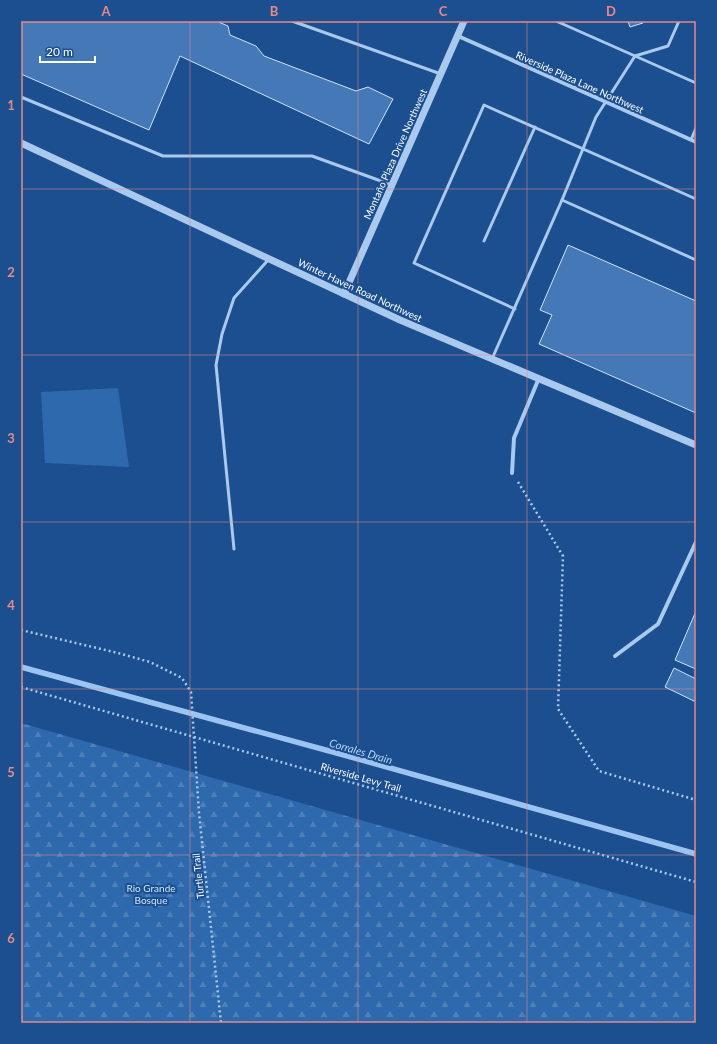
<svg xmlns="http://www.w3.org/2000/svg" width="717" height="1044" font-family="Lato,sans-serif">
<style>
.grass{fill:#2e69ad}
.forest{fill:url(#forest-firs)}
.lines{fill:none;stroke-linecap:round;stroke-linejoin:round}
.stream{stroke:#9cc4f0;stroke-width:5.5}
.building{fill:#4478b7;stroke:#cfe3fa}
.path{stroke:#a9c9ee;stroke-width:2.5;stroke-dasharray:2 3;stroke-linecap:butt}
.service{stroke:#a9c9ee;stroke-width:3}
.minor{stroke:#a9c9ee;stroke-width:4}
.tertiary{stroke:#a9c9ee;stroke-width:7}
.grid{fill:none;stroke:#e88989;stroke-width:1;stroke-opacity:0.55}
.labels{text-anchor:middle;dominant-baseline:central;stroke-width:4;stroke-linejoin:round;paint-order:stroke}
.street-label{font-size:10px;fill:#fff;stroke:#1b4f8f}
.park-label{font-size:10px;fill:#cfe3fa;stroke:#1b4f8f}
.water-label{font-size:11px;font-style:italic;fill:#b5d3f5;stroke:#1b4f8f}
.neatline{fill:none;stroke:#e88989;stroke-width:1.5}
.grid-label{font-size:13px;text-anchor:middle;font-weight:bold;fill:#e88989}
</style>
<defs>
<pattern id="forest-firs" width="22" height="20" patternUnits="userSpaceOnUse"><rect width="22" height="20" fill="#2e69ad"/><path d="M5 1l3.5 6h-7zM16 11l3.5 6h-7z" fill="#4d80b9"/></pattern>
</defs>
<rect width="100%" height="100%" fill="#1b4f8f"/>
<polygon class="grass" points="118,388 129,467 45,463 41,392"/>
<polygon class="forest" points="21,723 696,916 696,1023 21,1023"/>
<g class="lines">
<polyline class="stream" points="21,667 344,755 696,854"/>
</g>
<g class="building">
<polygon points="21,21 216,21 228,26 230,35 256,46 264,56 356,91 368,87 393,99 369,144 180,56 149,130 21,74"/>
<polygon points="628,21 642,21 643,23 630,27"/>
<polygon points="568,245 696,301 696,413 539,344 552,315 540,310"/>
<polygon points="696,611 696,669 675,660"/>
<polygon points="674,668 696,679 696,702 665,687"/>
</g>
<g class="lines">
<g class="path">
<polyline points="518,482 563,556 558,709 599,771 696,800"/>
<polyline points="21,630 118,653 150,662 182,678 191,692 199,813 221,1023"/>
<polyline points="21,687 696,882"/>
</g>
<g class="service">
<polyline points="292,21 441,74"/>
<polyline points="556,21 696,83"/>
<polyline points="21,97 163,156 312,156 392,185"/>
<polyline points="691,140 696,128"/>
<polyline points="562,200 596,117 635,56 668,46 679,21"/>
<polyline points="484,241 535,127"/>
<polyline points="515,309 414,263 484,105 696,199"/>
<polyline points="492,359 562,200 696,260"/>
<polyline points="234,549 216,365 222,334 234,298 269,259"/>
</g>
<g class="minor">
<polyline points="458,36 696,142"/>
<polyline points="512,473 514,438 539,378"/>
<polyline points="615,656 658,624 696,542"/>
</g>
<g class="tertiary">
<polyline points="21,143 400,320 696,445"/>
<polyline points="344,294 464,21"/>
</g>
</g>
<path class="grid" d="M190,21V1023M358,21V1023M527,21V1023M21,189H696M21,355H696M21,522H696M21,689H696M21,855H696"/>
<g class="labels">
<g class="street-label">
<text transform="translate(580 82) rotate(24)">Riverside Plaza Lane Northwest</text>
<text transform="translate(395 154) rotate(-66)">Montaño Plaza Drive Northwest</text>
<text transform="translate(360 290) rotate(25)">Winter Haven Road Northwest</text>
<text transform="translate(361 777) rotate(16)">Riverside Levy Trail</text>
<text transform="translate(198 876) rotate(-96)">Turtle Trail</text>
</g>
<g class="park-label">
<text x="151" y="888">Rio Grande<tspan x="151" dy="12">Bosque</tspan></text>
</g>
<g class="water-label">
<text transform="translate(361 751) rotate(16)">Corrales Drain</text>
</g>
</g>
<rect width="717" height="1044" fill="none" stroke="#1b4f8f" stroke-width="44"/>
<path d="M40 56v6h55v-6" fill="none" stroke="#ffffff" stroke-width="2"/>
<text x="46" y="56" font-size="12" fill="#ffffff" stroke="#1b4f8f" stroke-width="3" paint-order="stroke">20 m</text>
<rect x="22" y="22" width="673" height="1000" class="neatline"/>
<g class="grid-label">
<text x="106" y="16">A</text>
<text x="274" y="16">B</text>
<text x="443" y="16">C</text>
<text x="611" y="16">D</text>
<text x="11" y="110">1</text>
<text x="11" y="277">2</text>
<text x="11" y="443">3</text>
<text x="11" y="610">4</text>
<text x="11" y="777">5</text>
<text x="11" y="943">6</text>
</g>
</svg>
